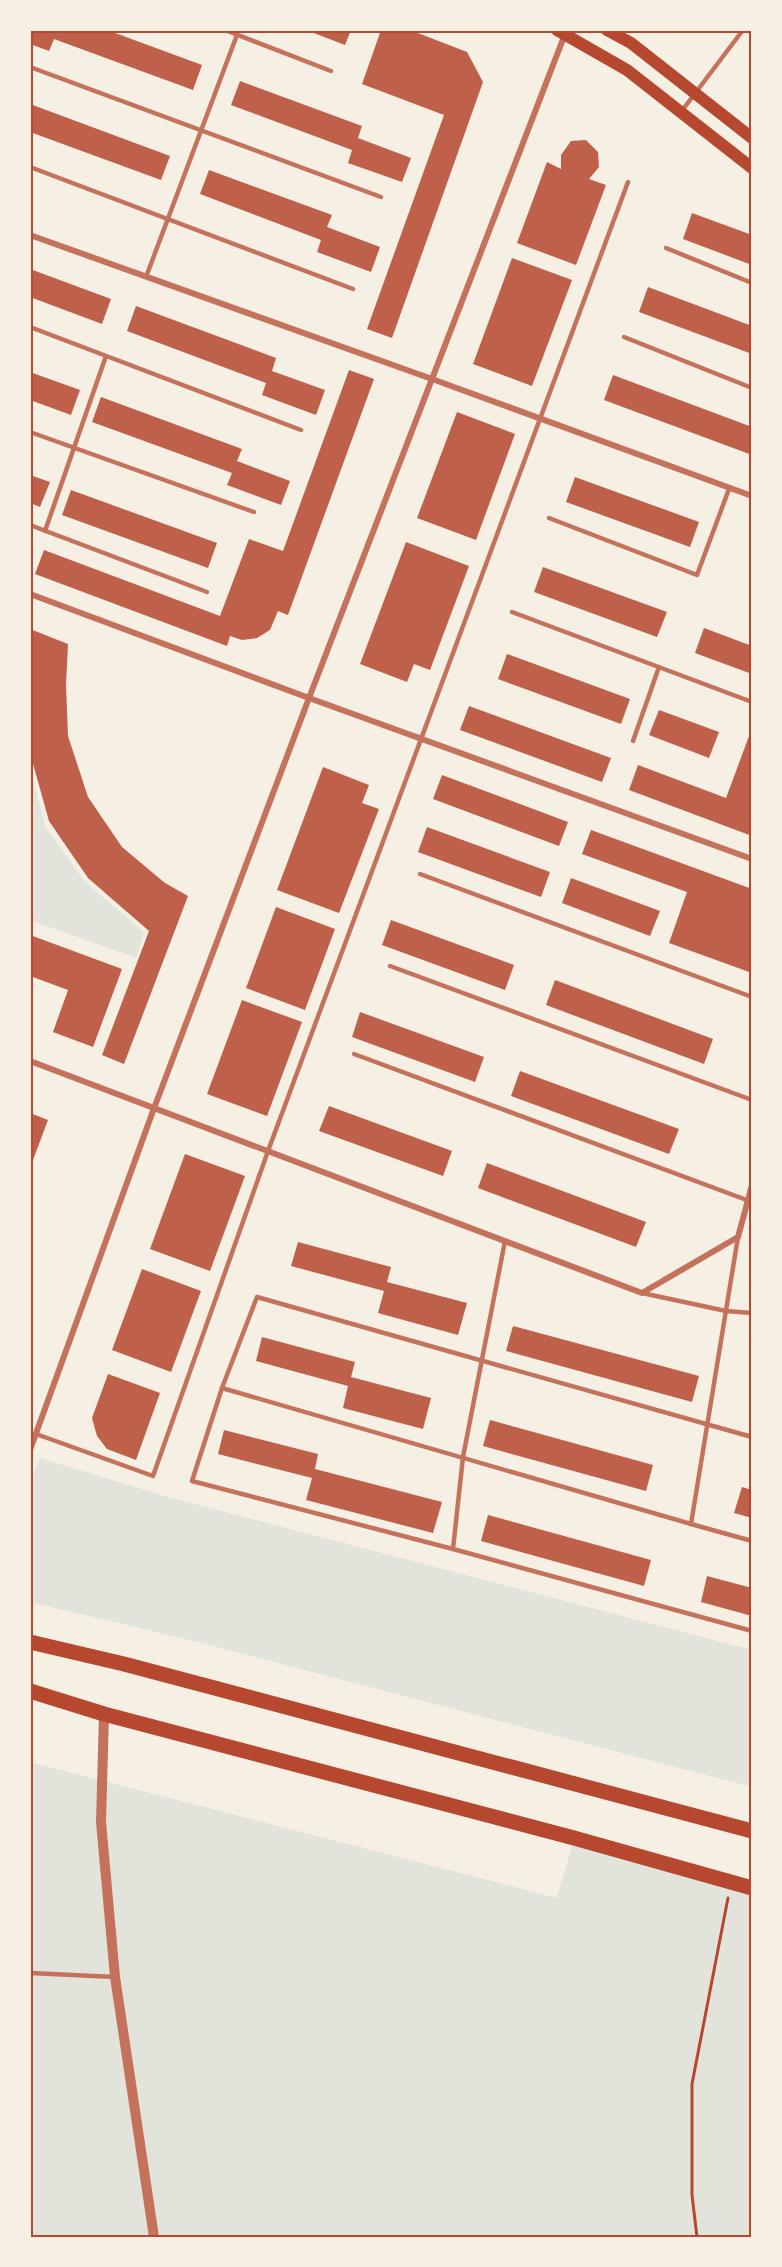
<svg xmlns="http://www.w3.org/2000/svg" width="782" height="2267" font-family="'Archivo Narrow',sans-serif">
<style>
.green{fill:#e2e4dc}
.building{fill:#bf614a}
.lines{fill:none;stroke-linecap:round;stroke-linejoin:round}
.path{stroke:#b5482f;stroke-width:3}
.service{stroke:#c5725c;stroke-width:4.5}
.minor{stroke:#c5725c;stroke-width:6}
.tertiary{stroke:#c5725c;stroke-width:10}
.secondary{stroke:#b5482f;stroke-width:12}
.primary{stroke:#b5482f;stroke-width:15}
.neatline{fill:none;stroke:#b5482f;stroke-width:2}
</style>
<rect width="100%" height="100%" fill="#f6efe4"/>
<g class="green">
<polygon points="30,769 45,826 85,882 144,932 136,958 30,920"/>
<polygon points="40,1458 168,1497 752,1650 752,1787 198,1642 30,1602 30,1484"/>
<polygon points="30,1762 557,1898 574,1838 752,1888 752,2237 30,2237"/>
</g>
<g class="building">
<polygon points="30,30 107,30 202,65 193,90 54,39 49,51 30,44"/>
<polygon points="306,30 351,30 345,45"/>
<polygon points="381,30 410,30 467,52 483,82 392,338 367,329 444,115 362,84"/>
<polygon points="240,81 362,126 358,138 411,158 402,182 348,163 352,150 231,105"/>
<polygon points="30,104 170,156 161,180 30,132"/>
<polygon points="586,140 598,152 599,167 589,179 606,185 576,265 517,243 547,162 561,169 561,155 571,141"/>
<polygon points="209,170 332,215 327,227 380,247 371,272 317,252 321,240 200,194"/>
<polygon points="692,213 752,235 752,265 683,239"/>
<polygon points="512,258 572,280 532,386 473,364"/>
<polygon points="30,269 111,299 102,324 30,297"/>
<polygon points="648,287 752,326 752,354 639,312"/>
<polygon points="136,306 276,358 272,371 325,390 316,415 262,395 266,383 127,331"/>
<polygon points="349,370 374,379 288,615 278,611 270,630 257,638 242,640 230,636 227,646 35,574 44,550 220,616 249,539 283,551"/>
<polygon points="30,372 80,390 71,415 30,400"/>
<polygon points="613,375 752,427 752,455 604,400"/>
<polygon points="101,397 242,449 237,461 290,481 281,505 227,485 232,473 92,422"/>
<polygon points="457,412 515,434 476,540 417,518"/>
<polygon points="30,475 50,482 40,507 30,503"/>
<polygon points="575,477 699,522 690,547 566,502"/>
<polygon points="71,490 217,543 208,568 62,515"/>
<polygon points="406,542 469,566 430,670 414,664 407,682 360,664"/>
<polygon points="543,567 667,612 657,637 534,592"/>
<polygon points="704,628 752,646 752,674 695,653"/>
<polygon points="30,629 68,644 66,685 68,736 88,797 122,847 165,883 188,896 124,1064 102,1055 149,931 88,878 49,821 30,753"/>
<polygon points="507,654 630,699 621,724 498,679"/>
<polygon points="469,706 611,758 602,782 460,730"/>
<polygon points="659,710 719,732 709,758 649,735"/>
<polygon points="752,728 752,836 629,790 638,765 726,798"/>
<polygon points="323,767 369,785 362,803 379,809 339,913 277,890"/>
<polygon points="442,775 568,822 559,846 433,799"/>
<polygon points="427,827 550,872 541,897 418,852"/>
<polygon points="591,830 752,889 752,973 669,943 687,892 582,854"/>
<polygon points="571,878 660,911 650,936 562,903"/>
<polygon points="276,907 335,929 305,1010 246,988"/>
<polygon points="391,920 514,965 505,990 382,945"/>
<polygon points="30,935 122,969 93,1047 53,1032 68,990 30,976"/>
<polygon points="555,980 713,1039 704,1064 546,1005"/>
<polygon points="242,1000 302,1022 267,1116 207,1094"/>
<polygon points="360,1012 484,1057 475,1082 352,1037"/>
<polygon points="520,1071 679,1129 669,1154 511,1096"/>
<polygon points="329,1106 452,1151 443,1176 319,1131"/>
<polygon points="30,1113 48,1120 30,1168"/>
<polygon points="185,1154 245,1176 210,1271 150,1249"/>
<polygon points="487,1163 646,1222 636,1247 478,1188"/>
<polygon points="298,1242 391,1267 387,1282 467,1303 458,1335 378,1313 384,1291 291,1266"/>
<polygon points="142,1269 201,1291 171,1372 112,1350"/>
<polygon points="513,1326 699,1376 692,1402 506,1351"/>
<polygon points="262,1337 355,1362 351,1377 431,1398 423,1429 343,1408 348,1386 256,1361"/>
<polygon points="108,1374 160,1393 136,1460 107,1449 97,1436 92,1418"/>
<polygon points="490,1420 653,1465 646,1491 483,1446"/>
<polygon points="224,1430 318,1454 315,1469 442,1502 433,1533 306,1500 312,1478 218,1454"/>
<polygon points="742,1487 752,1490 752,1518 734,1513"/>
<polygon points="488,1515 651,1560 644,1586 481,1541"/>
<polygon points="707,1576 752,1588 752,1616 701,1602"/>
</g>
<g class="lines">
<polyline class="path" points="697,2237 692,2195 692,2084 728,1898"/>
<g class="service">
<polyline points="225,30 331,71"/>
<polyline points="30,67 381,197"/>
<polyline points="681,112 743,30"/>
<polyline points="30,167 353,289"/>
<polyline points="666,248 752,283"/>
<polyline points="146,277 237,35"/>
<polyline points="30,327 301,430"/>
<polyline points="624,337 752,388"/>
<polyline points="30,432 254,512"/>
<polyline points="549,518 697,575 729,489"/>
<polyline points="30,525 207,592"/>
<polyline points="45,531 106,356"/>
<polyline points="512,612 752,702"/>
<polyline points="633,741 659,667"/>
<polyline points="420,874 752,997"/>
<polyline points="390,966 752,1100"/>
<polyline points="354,1054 752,1202"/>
<polyline points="738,1237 691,1524 752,1541"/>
<polyline points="505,1241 463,1457 453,1549 752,1631"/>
<polyline points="642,1293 726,1311 752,1313"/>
<polyline points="222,1388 691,1524"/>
<polyline points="36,1434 153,1476 268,1151 628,182"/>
<polyline points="453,1549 192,1481 222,1388 257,1297 752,1437"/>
<polyline points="30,1973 115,1977"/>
</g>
<g class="minor">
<polyline points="30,235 432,379 752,496"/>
<polyline points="30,594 309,698 752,859"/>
<polyline points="30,1061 642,1293 738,1237 752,1185"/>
<polyline points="30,1450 153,1111 309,698 565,34"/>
</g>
<polyline class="tertiary" points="104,1714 101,1822 115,1977 154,2237"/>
<g class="secondary">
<polyline points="557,30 627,70 752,168"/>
<polyline points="607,30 631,43 752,138"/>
</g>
<g class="primary">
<polyline points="30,1642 124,1664 752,1831"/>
<polyline points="30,1691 104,1714 574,1838 752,1888"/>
</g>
</g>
<rect width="782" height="2267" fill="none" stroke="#f6efe4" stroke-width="63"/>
<rect x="32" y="32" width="718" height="2204" class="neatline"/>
</svg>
